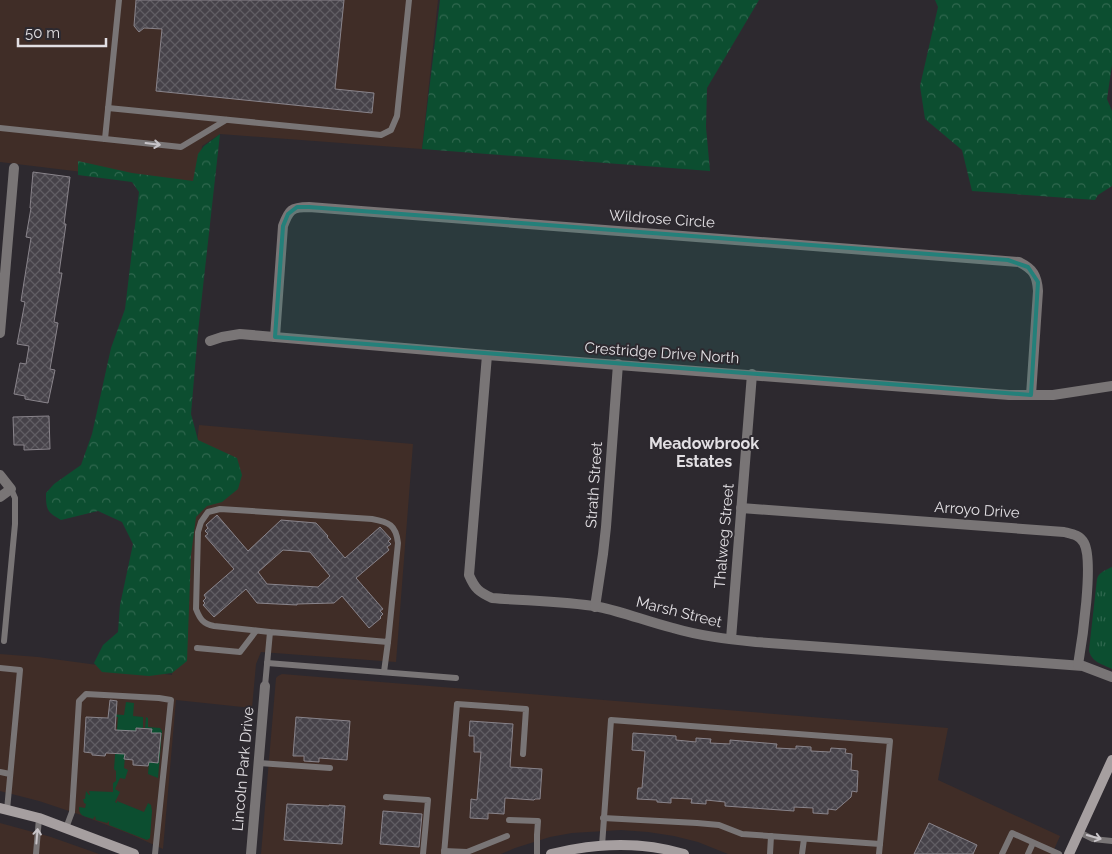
<svg xmlns="http://www.w3.org/2000/svg" width="1112" height="854" font-family="Raleway,sans-serif">
<style>
.commercial{fill:#402d27}
.grass{fill:#0c4e30}
.forest{fill:url(#forest-crowns)}
.park{fill:url(#park-tufts)}
.building{fill:url(#building-cross-hatch);stroke:#89848b;fill-rule:evenodd}
.lines{fill:none;stroke-linecap:round;stroke-linejoin:round}
.lane{stroke:#797576;stroke-width:6}
.street{stroke:#797576;stroke-width:10}
.secondary{stroke:#a69fa0;stroke-width:10}
.oneway{stroke:#c8c4c8}
.marked{fill:#24807a;fill-opacity:0.2;stroke:#24807a;stroke-width:4;stroke-linejoin:round}
.labels{text-anchor:middle;dominant-baseline:central;stroke-width:4;stroke-linejoin:round;paint-order:stroke}
.street-label{font-size:15px;fill:#e2dfe3;stroke:#2d292f}
.neighbourhood-label{font-size:16px;font-weight:bold;fill:#e2dfe3;stroke:#2d292f}
</style>
<defs>
<pattern id="forest-crowns" width="20" height="18" patternUnits="userSpaceOnUse" patternTransform="scale(1.25)"><rect width="20" height="18" fill="#0c4e30"/><path d="M2 6a3 3 0 1 1 6 0M12 15a3 3 0 1 1 6 0" fill="none" stroke="#2f674e"/></pattern>
<pattern id="park-tufts" width="24" height="20" patternUnits="userSpaceOnUse" patternTransform="scale(1.25)"><rect width="24" height="20" fill="#0c4e30"/><path d="M3 7l-1-3M5 7V3M7 7l1-3M15 17l-1-3M17 17v-4M19 17l1-3" fill="none" stroke="#2f674e"/></pattern>
<pattern id="building-cross-hatch" width="8" height="8" patternUnits="userSpaceOnUse" patternTransform="scale(1.25)"><rect width="8" height="8" fill="#464249"/><path d="M0 0l8 8M0 8l8-8" fill="none" stroke="#605d63"/></pattern>
</defs>
<rect width="100%" height="100%" fill="#2d292f"/>
<g class="commercial">
<polygon points="0,0 438,0 422,149 220,134 202,146 198,186 0,162"/>
<polygon points="199,425 413,444 396,662 261,652 256,664 252,708 176,700 163,849 130,834 81,815 39,801 0,791 0,654 38,657 172,675"/>
<polygon points="282,674 948,728 938,780 1060,836 1052,854 728,854 698,842 674,836 648,832 621,830 572,833 550,837 515,848 501,854 261,854 276,678 278,676"/>
<polygon points="0,823 51,837 99,854 0,854"/>
</g>
<g class="grass">
<path d="M126,702L134,703L133,716L143,717V728H136V731H127L124,768L128,770L125,779L120,778L115,789L120,792L115,802L117,803V801L144,812L148,803L151,805L152,811L150,838L147,840L109,825V821L107,823L96,820L95,816L93,819C85,816 79,817 79,807L85,808L86,804L84,803L83,799H85L86,791L89,795H90L89,791L113,792V783L116,781V771L114,769L118,717L108,716L109,714L124,715Z"/>
<polygon points="146,717 148,718 148,727 160,728 162,731 158,778 148,774 149,762 160,734 151,733 152,729 145,729"/>
</g>
<g class="forest">
<polygon points="440,0 759,0 707,88 706,127 710,171 422,149"/>
<polygon points="935,0 1112,0 1112,65 1107,99 1112,111 1112,186 1098,195 1095,200 972,191 962,150 925,119 920,86 938,7"/>
<path d="M220,134L198,332L191,414L198,440L237,458L242,475L238,489L222,502L207,506L196,517L191,555L187,661L172,673L149,676L102,672L94,663L103,645L118,632L120,605L133,544L122,522L98,511L61,520C47,512 46,510 46,493L54,484L81,465L92,434L111,348L125,309L139,192L132,182L78,175V161L132,173L193,181L198,154L204,146Z"/>
</g>
<path class="park" d="M1112,567V669C1102,664 1091,662 1089,650L1097,579C1099,572 1106,570 1112,567Z"/>
<g class="building">
<polygon points="136,0 344,0 335,89 374,93 372,113 156,91 162,29 144,28 139,32 134,26"/>
<polygon points="33,172 70,177 64,224 66,224 59,273 62,273 54,322 58,323 50,369 55,370 48,403 25,399 25,396 14,394 20,363 26,364 29,346 17,344 25,302 21,301 31,238 26,237 31,208 30,208"/>
<polygon points="49,416 50,449 24,450 24,445 14,445 13,417"/>
<path d="M217,515L248,551L281,520L316,523L328,536L327,537L345,558L380,527L391,539L388,541L391,544L387,547L389,550L356,578L383,609L380,611L383,614L380,617L381,618L369,628L342,596L334,603L297,604V605L257,603L246,589L214,617L203,605L205,603L203,601L206,598L204,595L234,569L205,536L208,534L205,531L208,528L206,525ZM283,550L310,552L330,576L318,587L267,584L258,572Z"/>
<polygon points="110,700 117,701 115,730 136,731 136,728 152,729 151,733 161,733 158,763 149,762 148,766 133,765 133,760 124,759 125,754 106,753 105,756 92,755 92,753 84,752 86,717 108,718"/>
<polygon points="296,717 350,721 347,760 319,758 319,762 304,761 304,756 293,756"/>
<polygon points="470,721 513,724 510,767 542,769 540,799 535,799 534,800 505,798 504,814 488,813 488,819 470,818 471,799 477,800 481,752 474,752 474,736 469,736"/>
<polygon points="633,733 676,736 676,740 696,742 696,738 711,739 710,743 730,744 730,740 777,744 776,748 796,749 796,746 811,747 811,751 830,752 831,748 846,749 845,753 852,754 851,770 858,771 857,792 852,791 851,797 836,810 828,809 828,814 813,813 813,808 794,807 794,811 725,806 725,802 706,800 706,804 691,803 692,799 671,798 671,803 657,802 657,800 637,799 638,788 642,788 645,751 632,750"/>
<polygon points="287,804 329,806 329,805 345,806 342,844 284,840"/>
<polygon points="383,811 422,814 419,847 380,844"/>
<polygon points="929,823 977,845 973,854 914,854"/>
</g>
<g class="lines">
<g class="lane">
<polyline points="108,108 381,135 391,130 397,116 409,0"/>
<polyline points="0,128 105,139 119,0"/>
<polyline points="105,139 181,147 226,120"/>
<polyline points="4,641 15,524 15,498 11,489"/>
<polyline points="197,648 240,652 256,631"/>
<polyline points="267,663 456,678"/>
<polyline points="0,668 20,670 7,810"/>
<polyline points="384,672 388,642"/>
<path d="M265,686L270,632L388,642L398,543C396,525 389,522 372,519L220,509L208,512L201,522L198,532L196,609C200,619 203,624 214,626L270,632"/>
<polyline points="259,763 330,768"/>
<polyline points="0,772 10,774"/>
<polyline points="386,797 428,800 423,854"/>
<polyline points="603,818 697,823 719,825 742,834 880,844"/>
<polyline points="509,820 538,821 537,835 537,854"/>
<polyline points="66,828 72,812 79,701 86,694 159,698 171,700 155,854"/>
<polyline points="1079,832 1093,839 1112,841"/>
<polyline points="602,846 611,720 890,741 879,854"/>
<polyline points="444,851 467,852 507,836"/>
<polyline points="36,854 39,818"/>
<polyline points="444,854 457,704 526,709 523,754"/>
<polyline points="770,854 771,836"/>
<polyline points="802,854 804,839"/>
<polyline points="1002,854 1012,833 1059,854"/>
<polyline points="1028,854 1033,843"/>
</g>
<g class="street">
<polyline points="0,333 14,168"/>
<path d="M275,337L283,226C289,210 291,207 309,207L1019,262C1033,269 1037,275 1038,291L1031,395"/>
<polyline points="210,341 222,337 240,334 487,355 1009,395 1053,395 1112,386"/>
<path d="M487,355L469,575C475,589 479,592 492,598C527,601 564,601 599,607C624,612 648,622 673,628C700,636 727,639 756,642L1083,666L1112,677"/>
<polyline points="0,475 11,489 0,497"/>
<path d="M741,508L1064,532C1072,534 1080,535 1084,543C1094,561 1082,642 1078,665"/>
<polyline points="595,607 603,554 606,527 618,364"/>
<polyline points="731,639 752,374"/>
<polyline points="251,854 265,686"/>
</g>
<g class="secondary">
<polyline points="0,808 39,818 134,854"/>
<path d="M551,854C595,843 641,841 684,854"/>
<polyline points="1069,854 1112,760"/>
</g>
</g>
<defs><path id="oneway-shaft" d="M-6 0H5M1.5-3L5.5 0L1.5 3" fill="none" stroke-width="1.6" stroke-linecap="round" stroke-linejoin="round" transform="scale(1.25)"/></defs>
<g class="oneway">
<use href="#oneway-shaft" transform="translate(153 144) rotate(7)"/>
<use href="#oneway-shaft" transform="translate(37 836) rotate(-85)"/>
<use href="#oneway-shaft" transform="translate(1094 837) rotate(16)"/>
</g>
<path class="marked" d="M297,207H309L1008,260L1028,267L1038,282L1031,395L275,337L283,226L288,214Z"/>
<g class="labels">
<g class="street-label">
<text transform="translate(662 219) rotate(4)">Wildrose Circle</text>
<text transform="translate(662 353) rotate(4)">Crestridge Drive North</text>
<text transform="translate(594 485) rotate(-86)">Strath Street</text>
<text transform="translate(977 510) rotate(4)">Arroyo Drive</text>
<text transform="translate(724 536) rotate(-85)">Thalweg Street</text>
<text transform="translate(679 612) rotate(14)">Marsh Street</text>
<text transform="translate(243 769) rotate(-85)">Lincoln Park Drive</text>
</g>
<g class="neighbourhood-label">
<text x="704" y="443">Meadowbrook<tspan x="704" dy="18">Estates</tspan></text>
</g>
</g>
<path d="M18 38v8h88v-8" fill="none" stroke="#e2dfe3" stroke-width="2.5"/>
<text x="25" y="38" font-size="15" fill="#e2dfe3" stroke="#2d292f" stroke-width="4" paint-order="stroke">50 m</text>
</svg>
